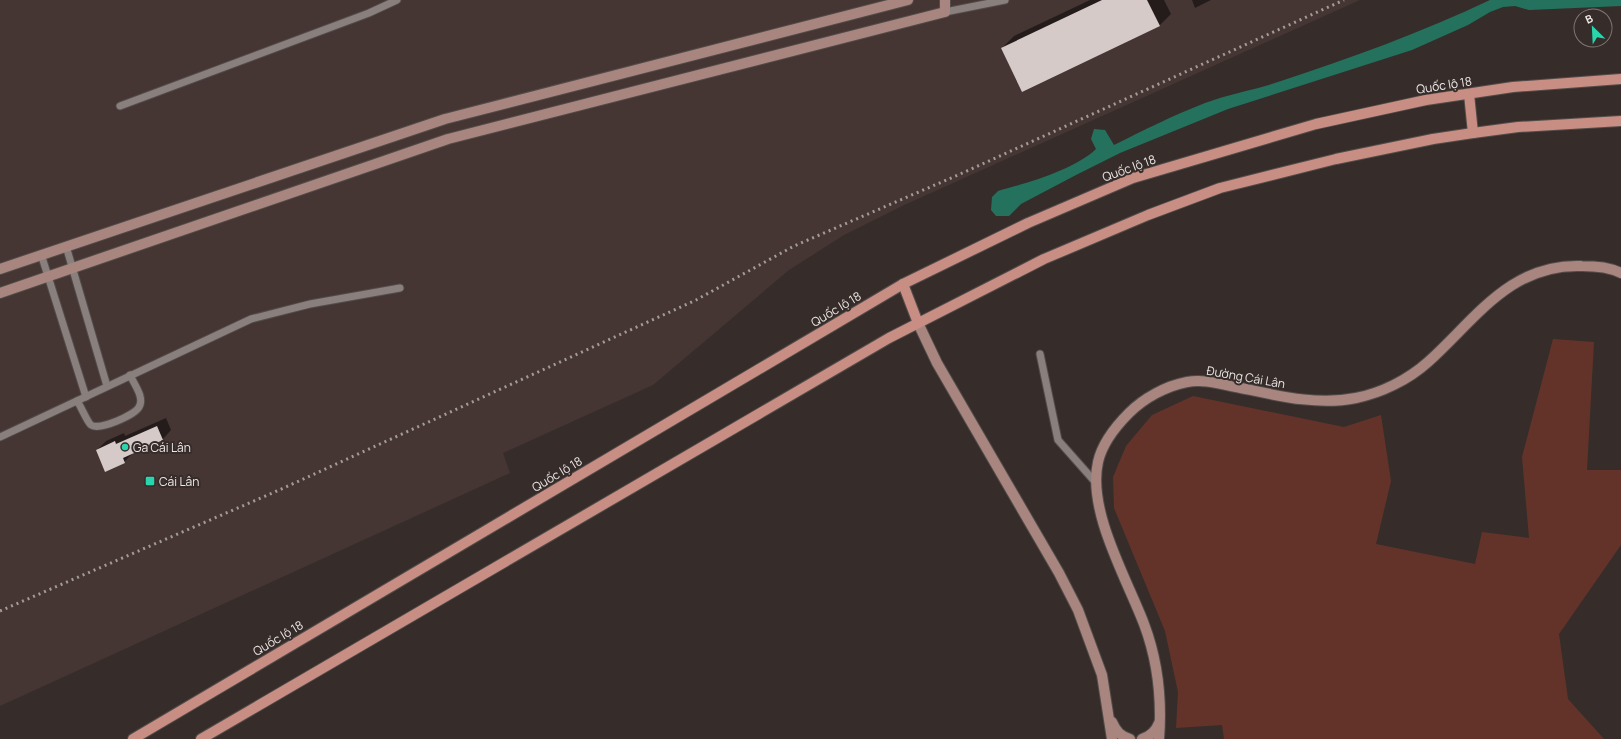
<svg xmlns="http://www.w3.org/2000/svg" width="1621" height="739" font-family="Manrope,sans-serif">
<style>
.built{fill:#453633}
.green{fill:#63332a}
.water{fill:#24725d}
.shadow{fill:#0007}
.building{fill:#d6cac8}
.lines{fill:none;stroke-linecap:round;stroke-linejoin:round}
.service-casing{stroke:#534c4a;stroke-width:9}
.secondary-casing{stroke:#534c4a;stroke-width:12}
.primary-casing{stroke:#534c4a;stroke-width:12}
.service{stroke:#897f7c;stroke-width:7}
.secondary{stroke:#a8867f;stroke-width:10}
.primary{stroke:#c88e83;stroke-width:10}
.rail{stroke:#a29b99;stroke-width:3;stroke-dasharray:2 4;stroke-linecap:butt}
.poi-dot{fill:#28d5ad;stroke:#362d2b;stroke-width:1.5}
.labels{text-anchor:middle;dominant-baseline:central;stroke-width:4;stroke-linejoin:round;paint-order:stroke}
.street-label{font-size:12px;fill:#ede7e5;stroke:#362d2b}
.poi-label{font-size:12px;fill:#ede7e5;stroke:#362d2b;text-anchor:start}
</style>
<rect width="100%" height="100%" fill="#362d2b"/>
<polygon class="built" points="0,0 1360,0 902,206 844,235 789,270 653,385 503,453 510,473 0,706"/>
<polygon class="green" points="1553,339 1594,342 1587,470 1621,470 1621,545 1559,634 1568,699 1604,739 1224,739 1222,725 1176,728 1178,692 1165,631 1114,508 1113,477 1126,446 1152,415 1193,396 1344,427 1381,415 1391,481 1376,544 1475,564 1482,532 1529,538 1522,457"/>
<path class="water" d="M1490,0H1621V6L1529,10L1515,6L1503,7L1490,12L1468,25L1412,50L1228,109L1120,153L1076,175L1021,204L1009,216H996L991,210L992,197L998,191C1027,183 1074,170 1096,149L1091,139L1094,129L1105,130L1114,145C1144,130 1174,115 1205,103C1229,94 1254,90 1278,82C1350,58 1421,33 1490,0Z"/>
<g class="shadow">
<polygon points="1090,0 1164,0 1171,14 1159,26 1002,48 1014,36"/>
<polygon points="1192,0 1211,0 1195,8"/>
<polygon points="166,418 171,430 163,439 133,453 124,462 97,450 106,441 124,433 125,436"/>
</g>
<g class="building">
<polygon points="1102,0 1147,0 1160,26 1022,92 1001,48"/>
<polygon points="157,426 163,440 123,458 125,463 105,472 96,450 115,441 116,444"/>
</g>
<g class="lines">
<g class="service-casing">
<g id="service">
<polyline points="945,12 1005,0"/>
<polyline points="120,106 369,13 397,0"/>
<polyline points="66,246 107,386"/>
<polyline points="41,254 86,397"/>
<polyline points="1040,354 1058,440 1097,484"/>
<path d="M77,401C81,406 87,422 91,425C99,431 135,415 139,407C145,398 134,384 130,375"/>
<polyline points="0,437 251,319 310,304 400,288"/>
</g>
</g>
<g class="secondary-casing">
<g id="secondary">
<polyline points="0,269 445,119 908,0"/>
<polyline points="0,293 448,139 945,12 945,0"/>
<polyline points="918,323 937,363 1059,573 1078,610 1102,675 1112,739"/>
<path d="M1112,722C1116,731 1120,736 1130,739"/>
<path d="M1142,739C1151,736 1156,731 1159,723"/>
<path d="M1159,739C1162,700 1158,661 1144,624C1127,579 1087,511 1098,462C1102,444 1116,426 1129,413C1144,398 1166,386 1187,382C1204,379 1220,384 1236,387C1275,395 1316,406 1356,398C1381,393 1408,380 1428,362C1475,320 1510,263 1582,266C1595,266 1609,267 1621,273"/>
</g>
</g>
<g class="primary-casing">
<g id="primary">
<polyline points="1469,94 1473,133"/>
<polyline points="903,284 918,323"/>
<polyline points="133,739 903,284 1028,223 1133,178 1316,124 1426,100 1513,87 1621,79"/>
<polyline points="201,739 889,338 1044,259 1148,215 1220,188 1336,159 1433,139 1473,133 1518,127 1621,121"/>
</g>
</g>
<use href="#service" class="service"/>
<use href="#secondary" class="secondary"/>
<use href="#primary" class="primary"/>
<polyline class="rail" points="0,611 277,491 696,300 794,246 958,175 1344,0"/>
</g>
<g class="poi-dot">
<circle cx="125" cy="447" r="4"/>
<rect x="145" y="476" width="10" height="10" rx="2"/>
</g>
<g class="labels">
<g class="street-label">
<text transform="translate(1444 85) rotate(-9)">Quốc lộ 18</text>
<text transform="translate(1129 168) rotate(-20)">Quốc lộ 18</text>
<text transform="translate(836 309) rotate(-31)">Quốc lộ 18</text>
<text transform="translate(1246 377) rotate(10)">Đường Cái Lân</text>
<text transform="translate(557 474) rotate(-31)">Quốc lộ 18</text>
<text transform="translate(278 638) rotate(-31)">Quốc lộ 18</text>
</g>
<g class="poi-label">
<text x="133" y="447">Ga Cái Lân</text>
<text x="159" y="481">Cái Lân</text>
</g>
</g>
<g transform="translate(1593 28) rotate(336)"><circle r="19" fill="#362d2b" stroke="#7f7775"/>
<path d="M0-3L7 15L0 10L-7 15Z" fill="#28d5ad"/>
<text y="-6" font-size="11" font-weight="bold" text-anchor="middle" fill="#ede7e5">B</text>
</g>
</svg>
